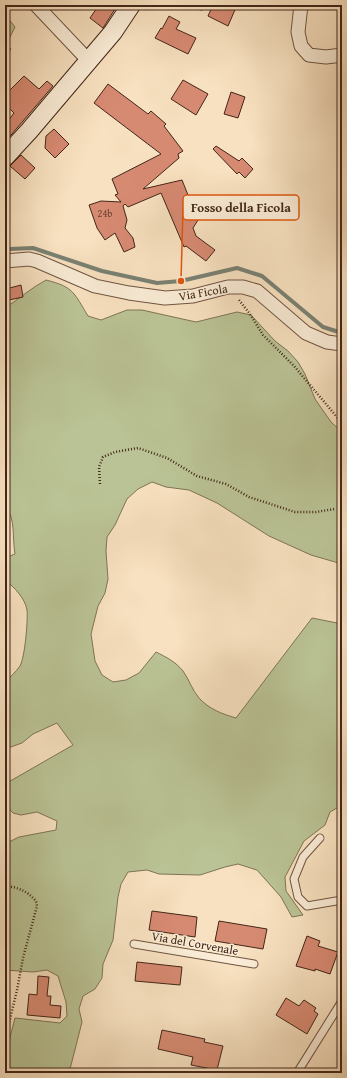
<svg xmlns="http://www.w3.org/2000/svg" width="347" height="1078" font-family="'Gentium Book Plus',serif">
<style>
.green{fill:#bac395;stroke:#7e7456}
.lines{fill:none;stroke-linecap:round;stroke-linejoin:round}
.stream{stroke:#798172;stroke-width:4}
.building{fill:#d78a72;stroke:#422618}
.lane-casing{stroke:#705542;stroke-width:9}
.street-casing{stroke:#705542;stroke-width:15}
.secondary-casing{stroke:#422618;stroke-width:20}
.path{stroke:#422618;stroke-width:2.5;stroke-dasharray:1 2;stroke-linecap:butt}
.lane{stroke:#faecd6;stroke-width:7}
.street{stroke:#faecd6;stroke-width:13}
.secondary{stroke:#faecd6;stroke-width:18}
.labels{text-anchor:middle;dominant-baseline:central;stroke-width:3;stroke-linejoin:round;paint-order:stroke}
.number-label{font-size:10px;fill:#673f2e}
.street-label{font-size:12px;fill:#422618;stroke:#faecd6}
.leader{fill:none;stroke:#e0560d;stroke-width:1.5}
.callout-dot{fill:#e0560d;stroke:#faecd6;stroke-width:1.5}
.callout{fill:#faecd6;stroke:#e0560d;stroke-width:1.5}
.callout-label{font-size:13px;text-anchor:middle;font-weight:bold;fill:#422618}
</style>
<rect width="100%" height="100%" fill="#f8e1c0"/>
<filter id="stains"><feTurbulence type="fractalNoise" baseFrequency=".005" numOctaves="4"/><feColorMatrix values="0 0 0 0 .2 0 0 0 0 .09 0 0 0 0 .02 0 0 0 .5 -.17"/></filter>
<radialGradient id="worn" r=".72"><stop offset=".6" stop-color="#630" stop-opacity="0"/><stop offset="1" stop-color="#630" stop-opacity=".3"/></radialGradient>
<g class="green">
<polygon points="5,5 11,5 8,9 7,17 15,27 8,41 7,45 11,49 5,56 5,67"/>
<path d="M46,280C74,287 74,293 88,316L101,320L127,310H142L196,322L237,312L251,315L275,341L288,351L298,362L305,374L315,399L331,422L342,432V564L311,555L269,536L217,503L189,490L166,487L152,482L138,489L127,499L115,525L107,537L106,551L108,579L105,593L98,606L91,634L95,661L102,675L113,682L126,680L139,673L156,652C166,657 176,662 183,671C189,679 192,690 199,698C209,709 222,714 236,718L312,618L342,624V805L330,812L325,825L304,841L285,877L286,891L303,915L292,917L281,897L257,870L238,864L225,867L200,875L159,874L147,870L128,872L121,884L118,897L113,940L103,964L102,978L95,989L83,996L79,1009L82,1022L69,1073H5V1041H9L15,1018L60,1023L67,1016L66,1002L58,976L47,970L33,972L5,970V844L19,837L56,830L57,821L37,812L21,815L13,813L5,804V784L73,745L57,723L33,734L22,743L5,749V682C10,677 16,672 20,666C25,657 28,620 27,610C25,598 14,587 5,580V558L15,554C12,537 16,519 5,505V308C19,299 31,288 46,280Z"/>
</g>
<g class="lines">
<polyline class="stream" points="10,249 33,248 102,271 157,283 181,281 237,268 262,276 323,327 342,333"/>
</g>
<g class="building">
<polygon points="99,5 109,5 115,9 103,28 90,18"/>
<polygon points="213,5 237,5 228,26 208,16"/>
<polygon points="169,16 180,22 176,29 196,38 188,54 155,38 161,28 162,29"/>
<polygon points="24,76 39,89 47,81 53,86 5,142 5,125 14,113 5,104 5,95"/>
<polygon points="183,80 208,94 196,115 171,99"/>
<polygon points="108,84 148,114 151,111 166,124 164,126 183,151 178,154 179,158 143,189 182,180 198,220 193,228 196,236 215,250 206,261 186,246 184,247 161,193 128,207 125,204 123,206 127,220 125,228 133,238 135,247 124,252 115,233 105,240 97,228 89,205 101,201 121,202 115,195 118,194 112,179 161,154 94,103"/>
<polygon points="231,92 245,97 238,118 224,114"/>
<polygon points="54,129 69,144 55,158 45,148 46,136"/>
<polygon points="216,146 239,161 242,158 253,169 245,178 239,172 237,174 213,149"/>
<polygon points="21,155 35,168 25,179 10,166"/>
<polygon points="21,285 23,297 9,300 6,289"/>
<polygon points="152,911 197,917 195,937 149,930"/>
<polygon points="219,921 267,929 263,949 215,941"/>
<polygon points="307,936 320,941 318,946 338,952 330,974 315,969 315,971 296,966"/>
<polygon points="137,962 182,967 180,985 135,981"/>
<polygon points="38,976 49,977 47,996 51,996 50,1005 61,1006 60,1018 27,1015 29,994 37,995"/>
<polygon points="286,998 299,1006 304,1000 316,1008 314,1011 318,1014 307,1034 276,1015"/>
<polygon points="162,1030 205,1039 204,1042 223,1046 217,1070 191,1065 193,1057 158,1049"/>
</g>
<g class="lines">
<g class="lane-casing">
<g id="lane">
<polyline points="201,6 202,5"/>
<polyline points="320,838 303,857 294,879 298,897 307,906 342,900"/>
<polyline points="134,944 254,964"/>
<polyline points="297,1073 342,1001"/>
</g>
</g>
<g class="street-casing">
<g id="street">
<polyline points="36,5 88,60"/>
<polyline points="301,5 298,32 301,46 309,55 326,57 342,55"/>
<polyline points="5,261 29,259 37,261 95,286 129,293 165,298 193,296 228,287 243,287 257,291 306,333 327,342 342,344"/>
</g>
</g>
<g class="secondary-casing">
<polyline id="secondary" points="5,157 29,131 113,32 131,5"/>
</g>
<g class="path">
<polyline points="239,300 250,314 263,335 294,366 342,423"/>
<polyline points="100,484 99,467 103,457 115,452 138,448 167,458 197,476 226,484 249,497 295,512 316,512 334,509"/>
<path d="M5,886C18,887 27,891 36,901L37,906L23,958L17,990L5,1040"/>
</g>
<use href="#lane" class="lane"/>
<use href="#street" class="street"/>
<use href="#secondary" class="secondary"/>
</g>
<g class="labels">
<g class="number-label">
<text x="105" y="213">24b</text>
</g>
<g class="street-label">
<text transform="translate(203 292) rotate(-10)">Via Ficola</text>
<text transform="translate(195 943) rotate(10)">Via del Corvenale</text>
</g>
</g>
<path class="leader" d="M181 281L183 207"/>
<circle class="callout-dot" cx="181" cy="281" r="4"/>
<rect class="callout" x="183" y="195" width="116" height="25" rx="4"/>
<g class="callout-label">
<text x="241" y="212">Fosso della Ficola</text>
</g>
<rect width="347" height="1078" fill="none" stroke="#f8e1c0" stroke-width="20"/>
<rect x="6" y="6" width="335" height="1066" fill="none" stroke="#422618" stroke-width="2"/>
<rect x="10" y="10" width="327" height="1058" fill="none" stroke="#422618"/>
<rect width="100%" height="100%" filter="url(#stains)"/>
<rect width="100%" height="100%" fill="url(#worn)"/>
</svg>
